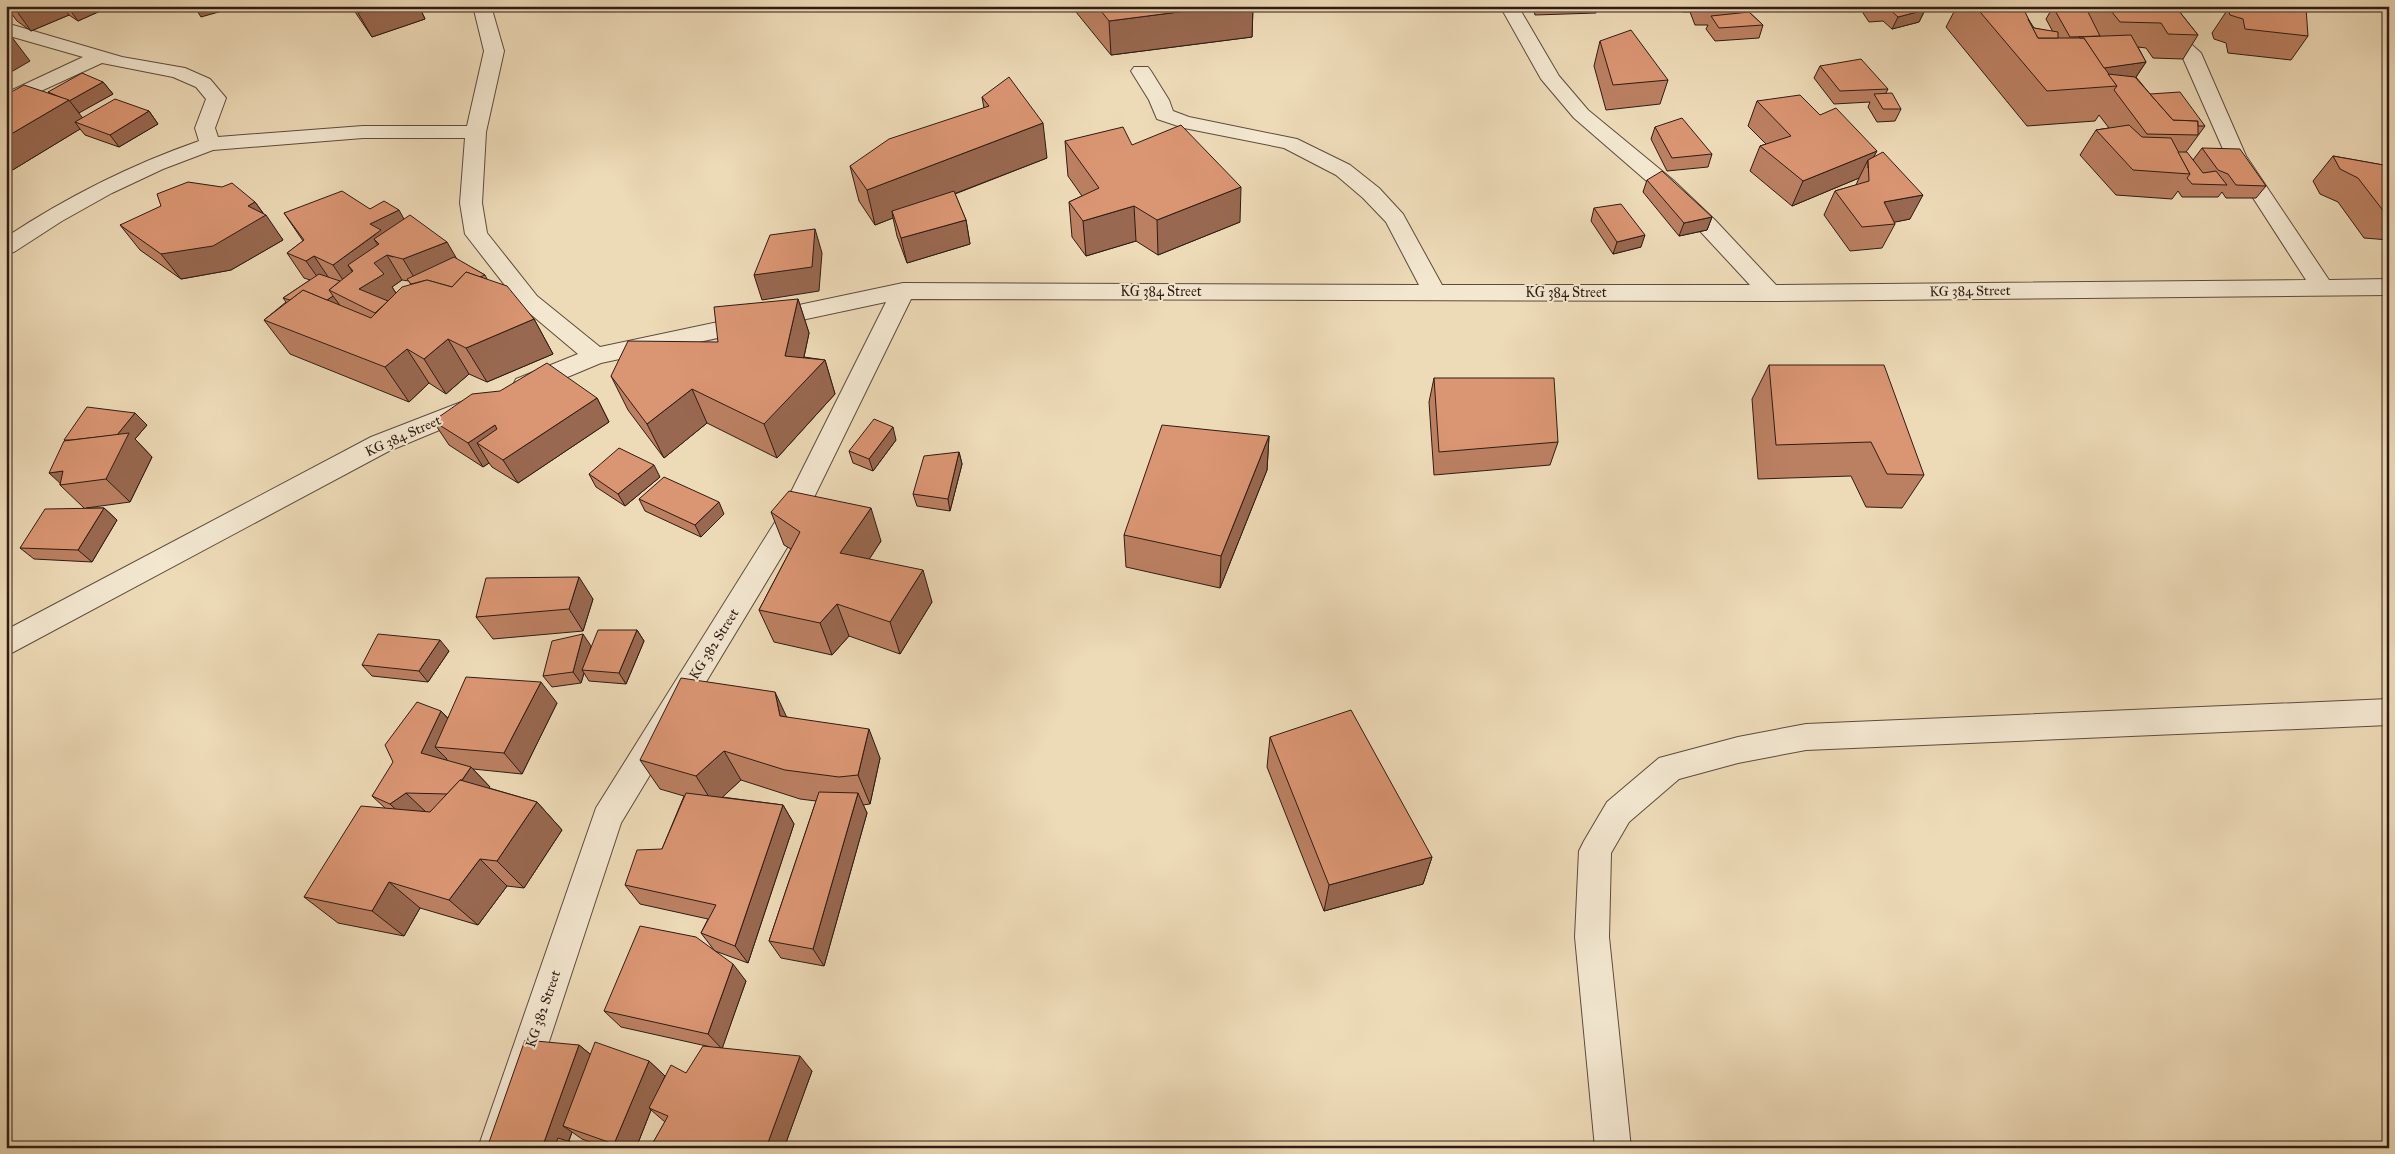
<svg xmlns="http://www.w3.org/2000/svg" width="2395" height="1154" font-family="'IM FELL Great Primer',serif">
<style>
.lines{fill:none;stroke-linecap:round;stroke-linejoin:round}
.minor-casing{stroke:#5e4b3c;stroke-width:2}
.minor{fill:#f3e7d0;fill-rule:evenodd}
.wall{fill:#bb8062;stroke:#2f1b13;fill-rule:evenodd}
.shaded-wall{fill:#996850;stroke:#2f1b13;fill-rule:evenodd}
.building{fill:#da9572;stroke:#2f1b13}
.labels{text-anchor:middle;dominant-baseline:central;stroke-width:4;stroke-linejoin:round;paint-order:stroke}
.street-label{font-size:14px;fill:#2f1b13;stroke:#f3e7d0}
</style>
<rect width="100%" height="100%" fill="#eddab7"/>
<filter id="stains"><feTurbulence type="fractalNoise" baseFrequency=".004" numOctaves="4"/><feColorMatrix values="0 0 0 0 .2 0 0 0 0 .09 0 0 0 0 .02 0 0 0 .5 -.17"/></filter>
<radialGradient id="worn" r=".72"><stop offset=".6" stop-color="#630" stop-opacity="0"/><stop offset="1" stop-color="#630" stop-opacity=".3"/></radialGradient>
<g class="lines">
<g class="minor-casing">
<g id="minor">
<path d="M473,6H491L504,51L486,132L482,203L487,233L537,296L600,347L903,283L1419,285L1386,222L1363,198L1336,175L1284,148L1184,128L1157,119L1149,100L1131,71L1134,67H1148L1151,71L1169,100L1173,111L1189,117L1297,139L1350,165L1379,188L1403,214L1442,285H1750L1699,230L1657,190L1574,118L1541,79L1500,6H1518L1559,76L1588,110L1673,180L1715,220L1776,285L2306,280L2226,156L2182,56L2129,6H2149L2201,53L2246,156L2329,280L2389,279V295L1770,301L911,299L800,526L621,823L514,1148H478L596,808L780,514L886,302L601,363L534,391L525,394L516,391L513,385L516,379L578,354L521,306L465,234L460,203L465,138H363L213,150L163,169L112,193L62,221L14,252L6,254V237C67,197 130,165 199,141L195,128L206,99L196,87L173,77L102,63L6,107V93L83,57L6,35V23L122,57L185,68L210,79L226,98L215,128L218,137L363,126H467L484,51Z"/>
<polygon points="469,399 478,402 481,408 478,414 389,451 6,656 6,630 371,437"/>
<polygon points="2389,699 2389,725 1806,750 1738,763 1679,779 1629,822 1611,853 1609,937 1631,1148 1595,1148 1575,937 1579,851 1584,841 1607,802 1659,758 1738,737 1806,724"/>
</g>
</g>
<use href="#minor" class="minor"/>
</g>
<g class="wall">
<polygon points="6,6 106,6 107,8 78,21 69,15 31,31 17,21"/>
<polygon points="351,6 419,6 425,19 372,37"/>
<polygon points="1076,6 1253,6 1252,37 1111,55 1076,12"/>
<polygon points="1533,6 1597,6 1596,13 1535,15"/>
<polygon points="1679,6 1751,6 1749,12 1763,25 1759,38 1715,41 1706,29 1708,25 1695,25 1690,12 1683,12"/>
<polygon points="1866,6 1921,6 1925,10 1919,22 1892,29 1883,21 1869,22 1863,13"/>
<polygon points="1957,6 2022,6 2028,19 2034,28 2053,32 2046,19 2053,7 2088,12 2091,6 2175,6 2198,35 2183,59 2153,58 2146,48 2138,47 2146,62 2136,77 2150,94 2205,126 2186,152 2193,160 2202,148 2266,186 2256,198 2226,198 2222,192 2218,197 2182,197 2178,191 2172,199 2116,195 2080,155 2096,130 2109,128 2099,115 2095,121 2027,126 1946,27"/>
<polygon points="2230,6 2308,36 2291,60 2228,53 2226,43 2214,39 2212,33"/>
<polygon points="1600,41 1668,80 1660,104 1606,110 1594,66"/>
<polygon points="1820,66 1888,89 1886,93 1901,109 1895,121 1877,122 1868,107 1870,102 1834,104 1814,78"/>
<polygon points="103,82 113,94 78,113 82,118 149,111 158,124 119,147 85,135 80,129 6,174 6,95 50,94 48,92"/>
<polygon points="982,97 1047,158 955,194 966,220 970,244 907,263 897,236 893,218 875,225 859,201 850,166 984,108"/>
<polygon points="1757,101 1820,115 1874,157 1910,219 1894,222 1895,224 1882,248 1850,251 1824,215 1835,191 1856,185 1859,178 1792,206 1750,171 1760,146 1766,144 1748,126"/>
<polygon points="1655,127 1712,154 1708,167 1667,171 1651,139"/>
<polygon points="1065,141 1132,145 1240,222 1158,255 1136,241 1086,256 1072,237 1069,202 1082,196 1068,176"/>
<polygon points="2333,156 2389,166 2389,240 2364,238 2338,202 2320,194 2313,181"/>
<polygon points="1647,180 1712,217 1707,230 1679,236 1643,192"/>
<polygon points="255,202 283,240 231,270 181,279 140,250 120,225"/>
<polygon points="1594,208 1641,247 1613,254 1591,221"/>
<path d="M370,209L404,219L456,259L485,275L487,279L534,319L553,354L487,382L469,374L446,394L429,383L409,402L290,354L264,320L286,302L283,298L310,280L304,278L287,253L303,241L284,213ZM402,280L409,281L411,285L396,293L392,287Z"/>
<polygon points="798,299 809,333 804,357 825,360 835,394 777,458 707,423 664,458 628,410 611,376 718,342"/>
<polygon points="1769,365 1924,475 1902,508 1866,507 1851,476 1758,479 1752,399"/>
<polygon points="1434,378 1558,442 1550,465 1434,475 1429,402"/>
<polygon points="597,398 609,422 518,483 492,467 489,463 483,467 449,445 433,421"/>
<polygon points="135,413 147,425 135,439 152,457 130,502 86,508 104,508 117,520 92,562 34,559 20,548 84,508 60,485 65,441 64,440"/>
<polygon points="1269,436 1267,470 1220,588 1126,567 1124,535"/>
<polygon points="896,440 873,471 853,463 849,451"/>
<polygon points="959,452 962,464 950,511 917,506 913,494"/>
<polygon points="589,474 660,477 625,506 596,487"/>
<polygon points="639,499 724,514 701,537 645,511"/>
<polygon points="771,512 881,541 869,559 932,602 900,654 849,636 832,655 774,642 759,610 791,549 784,545"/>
<polygon points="593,599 583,631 493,639 476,617"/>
<polygon points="637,630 644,641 626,684 589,681 584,673 581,683 552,687 543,676 591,646 589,652"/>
<polygon points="449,651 428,682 372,676 362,665"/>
<polygon points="557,703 522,774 473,769 490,787 489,788 537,802 562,830 524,888 507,886 478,925 420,908 404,936 338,923 304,897 385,808 372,796 441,711 448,718"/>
<polygon points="787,717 880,758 870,804 863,805 867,813 824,966 781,958 769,941 816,801 800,799 741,780 722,797 783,805 794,824 748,963 715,951 746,981 722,1048 812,1071 784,1148 650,1148 665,1122 651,1110 636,1148 606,1148 582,1139 572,1132 569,1141 487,1148 579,1045 590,1054 649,1061 665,1076 662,1083 686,1073 711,1047 621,1027 604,1011 714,950 701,933 708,919 640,904 625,885 662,849 684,796 660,789 640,760"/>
<polygon points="1270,737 1432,857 1423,884 1324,911 1267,767"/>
</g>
<g class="shaded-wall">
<polygon points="13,6 63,6 69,15 31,31"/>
<polygon points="67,6 106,6 107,8 78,21"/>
<polygon points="194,6 240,6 201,17"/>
<polygon points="379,6 419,6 425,19 372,37 358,13"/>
<polygon points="1225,6 1253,6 1252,37 1111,55 1109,21"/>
<polygon points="1925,10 1919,22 1892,29 1898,17"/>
<polygon points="11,36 30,61 6,75 6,39"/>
<polygon points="2146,62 2130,86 2117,86 2101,68"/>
<polygon points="103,82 113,94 79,113 69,101"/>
<polygon points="69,100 88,125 75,122 80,129 6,174 6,137"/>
<polygon points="149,111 158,124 119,147 110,135"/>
<polygon points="1043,123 1047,158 894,217 892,211 893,218 875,225 867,190"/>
<polygon points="1877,151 1868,168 1868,160 1859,178 1792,206 1803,181"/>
<polygon points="1241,187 1240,222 1158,255 1157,220"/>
<polygon points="1923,195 1910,219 1881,225 1884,202"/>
<polygon points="255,202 265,216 266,215 283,240 231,270 181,279 161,254"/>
<polygon points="1134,206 1136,241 1086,256 1083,221"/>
<path d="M399,210L413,235L391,246L396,254L393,257L387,255L402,280L392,287L399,298L375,313L359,289L382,275L378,268L360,281L353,271L348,265L359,282L351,288L357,297L352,301L337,293L347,286L333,265L376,234L370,224ZM374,239L379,244L387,255L385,256Z"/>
<polygon points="1712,217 1707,230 1679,236 1684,223"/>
<polygon points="966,220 970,244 907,263 901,238"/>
<polygon points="815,229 822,253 819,291 762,300 754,275"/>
<polygon points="1645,235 1641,247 1613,254 1617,242"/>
<polygon points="447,242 461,266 418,284 403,259"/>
<polygon points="314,256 331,281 323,285 306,261"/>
<polygon points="333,296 342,308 316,308"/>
<polygon points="798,299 809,333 797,389 825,360 835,394 777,458 764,424 785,356"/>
<polygon points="534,319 553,354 487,382 466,348"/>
<polygon points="448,339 469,374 446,394 424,359"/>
<polygon points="407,349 429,383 409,402 385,367"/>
<polygon points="692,389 707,423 664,458 647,424"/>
<polygon points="597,398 609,422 518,483 503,460"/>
<polygon points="135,413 147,425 135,439 152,457 130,502 106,479 112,441"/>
<polygon points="495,425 510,448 477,443 489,463 483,467 468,443"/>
<polygon points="893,427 896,440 873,471 869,459"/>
<polygon points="1269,436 1267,470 1220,588 1221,556"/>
<polygon points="959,452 962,464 950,511 948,499"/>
<polygon points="654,465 660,477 625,506 618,494"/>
<polygon points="63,471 62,485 49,473"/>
<polygon points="719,502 724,514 701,537 695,525"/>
<polygon points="104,508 117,520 92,562 78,550"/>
<polygon points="871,508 881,541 852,586 840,553"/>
<polygon points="923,570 932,602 900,654 890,622"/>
<polygon points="579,577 593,599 583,631 569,609"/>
<polygon points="837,604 849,636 832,655 820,623"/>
<polygon points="637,630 644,641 626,684 619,673"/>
<polygon points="583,634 591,646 584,670 582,670 584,673 581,683 573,672"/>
<polygon points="440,640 449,651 428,682 419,671"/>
<polygon points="541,682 557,703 522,774 504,753"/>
<polygon points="775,692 789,722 780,716"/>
<polygon points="441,711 460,732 435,747 447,759 440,774 421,753"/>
<polygon points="869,729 880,758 870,804 858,775"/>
<polygon points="724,751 741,780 714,805 696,776"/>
<polygon points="471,767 490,787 472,814 453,794"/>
<polygon points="406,793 427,813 410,823 390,804"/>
<polygon points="858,793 867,813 824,966 813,949"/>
<polygon points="537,802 562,830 524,888 497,861"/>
<polygon points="783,805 794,824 748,963 735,946"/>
<polygon points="1432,857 1423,884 1324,911 1329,885"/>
<polygon points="480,859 507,886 478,925 449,900"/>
<polygon points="389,882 420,908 404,936 372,911"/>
<polygon points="733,964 746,981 722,1049 708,1034"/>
<polygon points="579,1045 597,1060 563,1126 572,1132 566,1148 542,1148"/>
<polygon points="800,1056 812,1071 784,1148 766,1148"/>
<polygon points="649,1061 665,1076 651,1109 649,1108 651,1110 636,1148 619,1148 614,1144"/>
</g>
<g class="building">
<polygon points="354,6 379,6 358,13"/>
<polygon points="1097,6 1225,6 1109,21"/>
<polygon points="1872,6 1921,6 1925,10 1898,17 1888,8 1875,10"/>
<polygon points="1975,6 2022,6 2038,38 2084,38 2117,86 2047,91"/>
<polygon points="2107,6 2175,6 2198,35 2168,34 2161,23 2120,22"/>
<polygon points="2230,6 2294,6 2306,8 2308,36 2245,29 2243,19 2230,15 2228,9"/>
<polygon points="2053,7 2086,8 2100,36 2070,37"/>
<polygon points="1749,12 1763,25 1719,28 1711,16"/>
<polygon points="2028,19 2034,28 2058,32 2058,38 2038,38"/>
<polygon points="1631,30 1668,80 1613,85 1600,41"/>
<polygon points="6,35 11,36 6,39"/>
<polygon points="2131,35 2146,62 2104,68 2084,38 2080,38 2079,37"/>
<polygon points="1861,59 1888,89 1840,91 1820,66"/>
<polygon points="82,73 103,82 69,101 48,92"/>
<polygon points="2108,74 2135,77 2173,120 2198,121 2198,135 2147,134 2114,90 2117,86"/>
<polygon points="1009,77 1043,123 867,190 850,166 889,139 989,106 982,97"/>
<polygon points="24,85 69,100 6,137 6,95"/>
<polygon points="2180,92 2205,126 2198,126 2198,121 2173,120 2150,94"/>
<polygon points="1892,93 1901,109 1883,109 1874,94"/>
<polygon points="1800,95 1820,115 1836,108 1877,151 1803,181 1760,146 1791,136 1757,101"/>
<polygon points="115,99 149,111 110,135 75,122"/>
<polygon points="1682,118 1712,154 1672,158 1655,127"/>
<polygon points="1181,125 1241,187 1157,220 1134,206 1083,221 1069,202 1099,188 1065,141 1123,127 1132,145"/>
<polygon points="2129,125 2142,137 2171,138 2190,174 2133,170 2096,130"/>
<polygon points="2202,148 2240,149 2266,186 2236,185 2228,174 2218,170"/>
<polygon points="1883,152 1923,195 1884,202 1895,224 1862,227 1835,191 1869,181 1868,160"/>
<polygon points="2178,152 2187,152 2203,173 2216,171 2227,185 2192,184 2187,178 2190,174"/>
<polygon points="2333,156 2389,166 2389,213 2385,213 2358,178 2340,169"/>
<polygon points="1662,171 1712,217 1684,223 1647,180"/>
<polygon points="188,182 222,187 232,183 255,202 248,206 266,215 213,246 161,254 120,225 161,206 157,194"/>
<polygon points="342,191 370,209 384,201 399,210 370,224 381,230 333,265 314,256 306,261 287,253 304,240 284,213"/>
<polygon points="954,191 966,220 901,238 892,211"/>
<polygon points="1621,204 1645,235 1617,242 1594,208"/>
<polygon points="410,215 447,242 403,259 387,255 374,263 384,274 359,289 388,301 375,313 329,290 353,271 348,265 379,244 374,239"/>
<polygon points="815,229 812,267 754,275 770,235"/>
<polygon points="454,257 485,275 480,277 466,272 452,287 427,280 411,284 407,279"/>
<polygon points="466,272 507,286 534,319 466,348 448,339 424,359 407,349 385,367 264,320 303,290 371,318 402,287 427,280 452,287"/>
<polygon points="319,274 340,281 329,290 333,296 327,300 303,290 290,300 283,298"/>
<polygon points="798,299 785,356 825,360 764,424 692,389 647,424 611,376 628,341 718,342 714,307"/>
<polygon points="547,363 597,398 503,460 477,443 497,429 495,425 468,443 433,421 472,394 500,391"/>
<polygon points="1769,365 1884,365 1924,475 1887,474 1871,442 1776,445"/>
<polygon points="1434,378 1554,378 1558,442 1439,452"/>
<polygon points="87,407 135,413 117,435 71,440 64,440"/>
<polygon points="874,419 893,427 869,459 849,451"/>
<polygon points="1162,425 1269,436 1221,556 1124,535"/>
<polygon points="129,433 106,479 60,485 63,471 49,473 64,441"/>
<polygon points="619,448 654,465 618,494 589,474"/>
<polygon points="959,452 948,499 913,494 924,456"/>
<polygon points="664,477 719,502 695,525 639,499"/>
<polygon points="789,491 871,508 840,553 923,570 890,622 837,604 820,623 759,610 800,532 771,512"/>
<polygon points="104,508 78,550 20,548 45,509"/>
<polygon points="579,577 569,609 476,617 486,578"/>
<polygon points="598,630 637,630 619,673 582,670"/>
<polygon points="378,634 440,640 419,671 362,665"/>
<polygon points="583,634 573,672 543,676 552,641"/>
<polygon points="466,677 541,682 504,753 435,747"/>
<polygon points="681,678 775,692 780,716 869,729 858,775 839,777 785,770 724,751 696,776 640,760"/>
<polygon points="417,702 441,711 421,753 471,767 462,780 460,780 447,794 406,793 390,804 372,796 393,762 385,745"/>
<polygon points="1351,710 1432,857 1329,885 1270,737"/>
<polygon points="460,780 537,802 497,861 480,859 449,900 389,882 372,911 304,897 361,806 430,812"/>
<polygon points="819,792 858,793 813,949 769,941"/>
<polygon points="686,793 783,805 735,946 701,933 716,905 625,885 637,850 662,849"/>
<polygon points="640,926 696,937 733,964 708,1034 604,1011"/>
<polygon points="525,1040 579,1045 542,1148 487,1148"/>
<polygon points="595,1042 649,1061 614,1144 563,1126"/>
<polygon points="703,1046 800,1056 766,1148 650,1148 668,1116 649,1108 671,1065 686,1073"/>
<polygon points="558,1138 590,1148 554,1148"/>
</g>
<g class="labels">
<g class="street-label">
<text x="1161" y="291">KG 384 Street</text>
<text transform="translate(1970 291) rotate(-1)">KG 384 Street</text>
<text x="1566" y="292">KG 384 Street</text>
<text transform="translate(403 436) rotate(-24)">KG 384 Street</text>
<text transform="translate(714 644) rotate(-58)">KG 382 Street</text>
<text transform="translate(543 1009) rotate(-71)">KG 382 Street</text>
</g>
</g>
<rect width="2395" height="1154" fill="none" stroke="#eddab7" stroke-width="25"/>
<rect x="8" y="8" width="2380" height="1139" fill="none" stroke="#2f1b13" stroke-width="2.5"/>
<rect x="12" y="12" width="2370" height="1129" fill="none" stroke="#2f1b13"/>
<rect width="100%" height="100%" filter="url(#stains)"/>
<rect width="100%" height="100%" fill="url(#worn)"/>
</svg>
